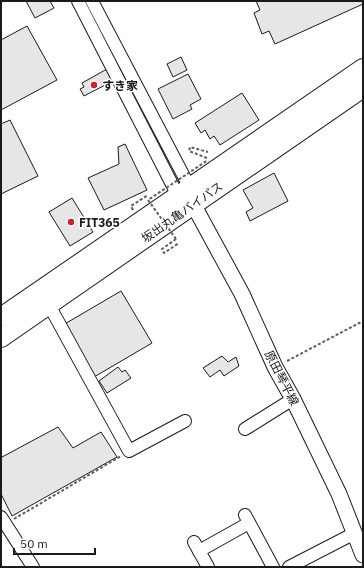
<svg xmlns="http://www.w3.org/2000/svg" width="364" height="568" font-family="'IBM Plex Sans','Noto Sans JP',sans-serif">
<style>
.building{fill:#e6e6e6;stroke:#1a1a1a}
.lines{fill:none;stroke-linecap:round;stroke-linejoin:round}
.minor-casing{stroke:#1a1a1a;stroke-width:14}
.major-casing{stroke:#1a1a1a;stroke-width:17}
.highway-casing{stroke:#1a1a1a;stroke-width:20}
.path{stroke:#5f5f5f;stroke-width:2;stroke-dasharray:3 2;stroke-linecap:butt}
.minor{stroke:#fff;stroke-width:12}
.major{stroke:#fff;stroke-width:15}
.highway{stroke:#fff;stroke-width:18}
.path-bridge{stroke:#5f5f5f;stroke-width:2;stroke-dasharray:3 2;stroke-linecap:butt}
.poi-dot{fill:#c62828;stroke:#fff;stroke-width:1.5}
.labels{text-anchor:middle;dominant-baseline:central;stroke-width:3;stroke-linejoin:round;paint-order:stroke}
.poi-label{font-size:12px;font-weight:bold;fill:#1a1a1a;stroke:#fff;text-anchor:start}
.street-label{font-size:12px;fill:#1a1a1a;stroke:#fff}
</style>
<rect width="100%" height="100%" fill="#fff"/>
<g class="building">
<polygon points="26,1 50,1 54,8 35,18"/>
<polygon points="256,1 363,1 363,4 275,44 269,31 262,34 254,13 260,10"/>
<polygon points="27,26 57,80 1,110 1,40"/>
<polygon points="181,57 187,70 173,77 167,64"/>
<polygon points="107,69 113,81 84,96 80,89 84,87 82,83"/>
<polygon points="188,74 201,99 190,105 192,109 173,119 158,89"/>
<polygon points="242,93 259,120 220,145 214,136 210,139 205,130 201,133 195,123"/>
<polygon points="10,120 38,176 1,194 1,124"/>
<polygon points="125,144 147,190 104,210 88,178 119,164 118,147"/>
<polygon points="274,173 288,201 250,221 246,212 253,208 243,190"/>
<polygon points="72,198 93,232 70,246 49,212"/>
<polygon points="121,291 152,343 94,377 63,325"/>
<polygon points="222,356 228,362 236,357 239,366 224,376 220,370 210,377 203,368"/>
<polygon points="118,367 122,372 125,370 131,378 107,393 99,381"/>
<polygon points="58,427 73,448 101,432 117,457 12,516 1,494 1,455 2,457"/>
</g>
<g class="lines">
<g class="minor-casing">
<g id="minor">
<polyline points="78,1 178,196"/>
<polyline points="92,1 190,188"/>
<polyline points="49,305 129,451 185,421"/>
<polyline points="245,429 293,399"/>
<polyline points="245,515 273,567"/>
<polyline points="1,517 33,567"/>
<polyline points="194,542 208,567"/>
<polyline points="199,551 249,523"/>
<polyline points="289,567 355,533"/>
</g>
</g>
<g class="major-casing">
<polyline id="major" points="191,194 193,204 242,294 275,367 293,399 339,494 363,555"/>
</g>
<g class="highway-casing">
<g id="highway">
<polyline points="1,317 363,68"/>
<polyline points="1,338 363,88"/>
</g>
</g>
<g class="path">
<polyline points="207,158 189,151 190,147 208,152"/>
<polyline points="133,210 131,206 148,195"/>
<polyline points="176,239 162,249 164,253 179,243"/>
<polyline points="287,361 363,321"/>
<polyline points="14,519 121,456"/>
</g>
<use href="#minor" class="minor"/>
<use href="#major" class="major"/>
<use href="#highway" class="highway"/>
<polyline class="path-bridge" points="176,239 148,200 208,160"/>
</g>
<g class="poi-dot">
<circle cx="94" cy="85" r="4"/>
<circle cx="71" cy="222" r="4"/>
</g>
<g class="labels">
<g class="poi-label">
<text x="102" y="85">すき家</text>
<text x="79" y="222">FIT365</text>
</g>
<g class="street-label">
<text transform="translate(182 212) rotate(-35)">坂出丸亀バイパス</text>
<text transform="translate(282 378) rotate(63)">原田琴平線</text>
</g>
</g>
<rect width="364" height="568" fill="none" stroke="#1a1a1a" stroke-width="4"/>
<path d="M14 548v6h81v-6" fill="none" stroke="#1a1a1a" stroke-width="2"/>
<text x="20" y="548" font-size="12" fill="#1a1a1a" stroke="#ffffff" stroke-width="3" paint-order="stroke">50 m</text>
</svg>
